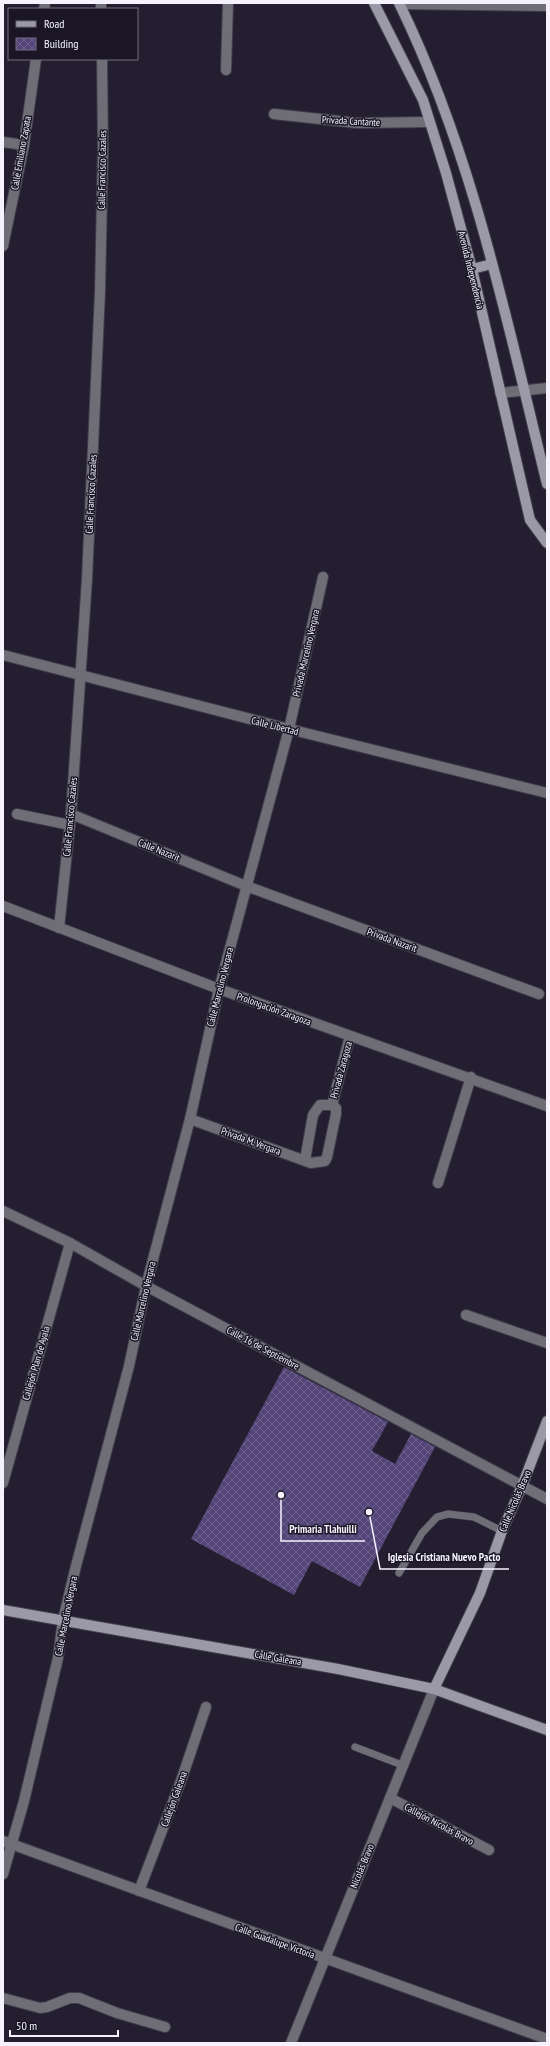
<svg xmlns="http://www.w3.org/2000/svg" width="550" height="2046" font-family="'PT Sans Narrow',sans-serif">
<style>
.building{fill:url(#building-cross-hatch)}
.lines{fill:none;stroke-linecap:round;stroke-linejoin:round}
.service-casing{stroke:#413d4d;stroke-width:8}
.minor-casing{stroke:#413d4d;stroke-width:12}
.secondary-casing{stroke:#413d4d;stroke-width:12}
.service{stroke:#6f6d76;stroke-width:7}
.minor{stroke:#6f6d76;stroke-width:10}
.secondary{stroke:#9b98a7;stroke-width:10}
.labels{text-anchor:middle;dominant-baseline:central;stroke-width:3;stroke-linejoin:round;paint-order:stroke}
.street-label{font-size:10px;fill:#f5f2fe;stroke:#1a1626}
.leader{fill:none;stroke:#f5f2fe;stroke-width:1.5}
.callout-dot{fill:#f5f2fe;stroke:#1a1626;stroke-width:1.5}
.callout-label{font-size:11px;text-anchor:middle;font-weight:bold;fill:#f5f2fe;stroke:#1a1626;stroke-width:3;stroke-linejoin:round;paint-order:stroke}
</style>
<defs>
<pattern id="building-cross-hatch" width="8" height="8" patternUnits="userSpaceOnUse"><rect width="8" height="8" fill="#544578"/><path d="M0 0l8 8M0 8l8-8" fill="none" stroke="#6d608c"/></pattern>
</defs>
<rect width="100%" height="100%" fill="#241f30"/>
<polygon class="building" points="284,1367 388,1422 372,1451 395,1464 411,1434 435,1447 360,1587 312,1561 294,1595 191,1539"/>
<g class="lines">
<g class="service-casing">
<g id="service">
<polyline points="399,1573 422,1533 437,1517 448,1514 474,1517 502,1531"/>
<polyline points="355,1747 402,1765"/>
</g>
</g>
<g class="minor-casing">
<g id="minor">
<polyline points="101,3 101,9"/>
<polyline points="400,4 547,6"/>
<polyline points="44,9 45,3"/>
<polyline points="226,70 228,3"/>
<polyline points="274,114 357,123 429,122"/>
<polyline points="3,142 24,145"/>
<polyline points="3,246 24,145 36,59"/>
<polyline points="500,393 547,388"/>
<polyline points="3,655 289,729 547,793"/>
<polyline points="17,814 70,825"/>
<polyline points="71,814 246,886 539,994"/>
<polyline points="3,906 219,989 547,1106"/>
<polyline points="59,928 71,814 87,579 100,292 103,147 102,59"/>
<polyline points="332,1105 350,1036"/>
<polyline points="190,1119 311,1163 325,1161 327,1157 336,1114 336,1108 332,1105 320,1105 313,1115 305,1160"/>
<polyline points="438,1183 471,1077"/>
<polyline points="3,1211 70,1243 146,1286 547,1499"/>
<polyline points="466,1315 547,1343"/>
<polyline points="3,1483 70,1243"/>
<polyline points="390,1798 489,1850"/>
<polyline points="3,1841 547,2039"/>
<polyline points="3,1874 24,1801 58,1658 63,1620 76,1566 129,1366 146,1286 190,1119 219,989 289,729 323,577"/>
<polyline points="139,1891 182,1778 206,1707"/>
<polyline points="3,1998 40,2008 47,2007 70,1998 79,1998 117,2013 165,2027"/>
<polyline points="291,2043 434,1689"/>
</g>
</g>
<g class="secondary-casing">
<g id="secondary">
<polyline points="374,3 423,100 446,173 472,269 530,520 547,543"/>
<path d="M399,3C473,154 507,322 547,484"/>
<polyline points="472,269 492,264"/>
<polyline points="3,1610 338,1669 434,1689 547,1730"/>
<polyline points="434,1689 480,1593 502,1531 522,1486 547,1421"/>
</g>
</g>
<use href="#service" class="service"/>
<use href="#minor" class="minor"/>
<use href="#secondary" class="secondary"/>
</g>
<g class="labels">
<g class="street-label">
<text transform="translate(351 121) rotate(3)">Privada Cantante</text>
<text transform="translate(21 153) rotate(-80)">Calle Emiliano Zapata</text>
<text transform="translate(102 170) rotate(-89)">Calle Francisco Cazales</text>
<text transform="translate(471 270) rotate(76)">Avenida Independencia</text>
<text transform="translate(91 494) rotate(-87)">Calle Francisco Cazales</text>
<text transform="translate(306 653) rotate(-77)">Privada Marcelino Vergara</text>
<text transform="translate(275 726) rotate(14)">Calle Libertad</text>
<text transform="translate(70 817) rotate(-85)">Calle Francisco Cazales</text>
<text transform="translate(159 850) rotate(22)">Calle Nazarit</text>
<text transform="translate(392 940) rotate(20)">Privada Nazarit</text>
<text transform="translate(220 987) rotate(-76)">Calle Marcelino Vergara</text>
<text transform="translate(274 1009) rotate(20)">Prolongación Zaragoza</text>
<text transform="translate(341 1070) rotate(-75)">Privada Zaragoza</text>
<text transform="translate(251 1141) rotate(20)">Privada M. Vergara</text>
<text transform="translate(143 1301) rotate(-77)">Calle Marcelino Vergara</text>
<text transform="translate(263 1348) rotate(28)">Calle 16 de Septiembre</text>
<text transform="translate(36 1363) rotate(-74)">Callejón Plan de Ayala</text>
<text transform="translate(515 1501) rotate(-67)">Calle Nicolás Bravo</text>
<text transform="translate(66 1616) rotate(-79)">Calle Marcelino Vergara</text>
<text transform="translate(278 1658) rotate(10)">Calle Galeana</text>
<text transform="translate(174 1799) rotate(-70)">Callejón Galeana</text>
<text transform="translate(439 1824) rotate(28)">Callejón Nicolás Bravo</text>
<text transform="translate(362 1866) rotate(-68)">Nicolás Bravo</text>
<text transform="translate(275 1941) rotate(20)">Calle Guadalupe Victoria</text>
</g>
</g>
<path class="leader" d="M281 1495L281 1541H365M369 1512L380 1569H509"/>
<g class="callout-dot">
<circle cx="281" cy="1495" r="4"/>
<circle cx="369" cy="1512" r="4"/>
</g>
<g class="callout-label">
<text x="323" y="1533">Primaria Tlahuilli</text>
<text x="444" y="1561">Iglesia Cristiana Nuevo Pacto</text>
</g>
<rect width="550" height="2046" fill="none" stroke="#f5f2fe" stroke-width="8"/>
<rect x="8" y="8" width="130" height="52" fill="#1a1626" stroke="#726e7c"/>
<rect x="16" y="21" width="20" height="6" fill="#9b98a7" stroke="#726e7c"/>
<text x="44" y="28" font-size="12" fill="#f5f2fe">Road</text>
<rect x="16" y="38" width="20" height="12" fill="url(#building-cross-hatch)" stroke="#726e7c"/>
<text x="44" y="48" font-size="12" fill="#f5f2fe">Building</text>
<path d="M10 2030v6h108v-6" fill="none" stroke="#f5f2fe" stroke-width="2"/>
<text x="16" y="2030" font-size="12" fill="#f5f2fe" stroke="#1a1626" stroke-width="3" paint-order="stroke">50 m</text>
</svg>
